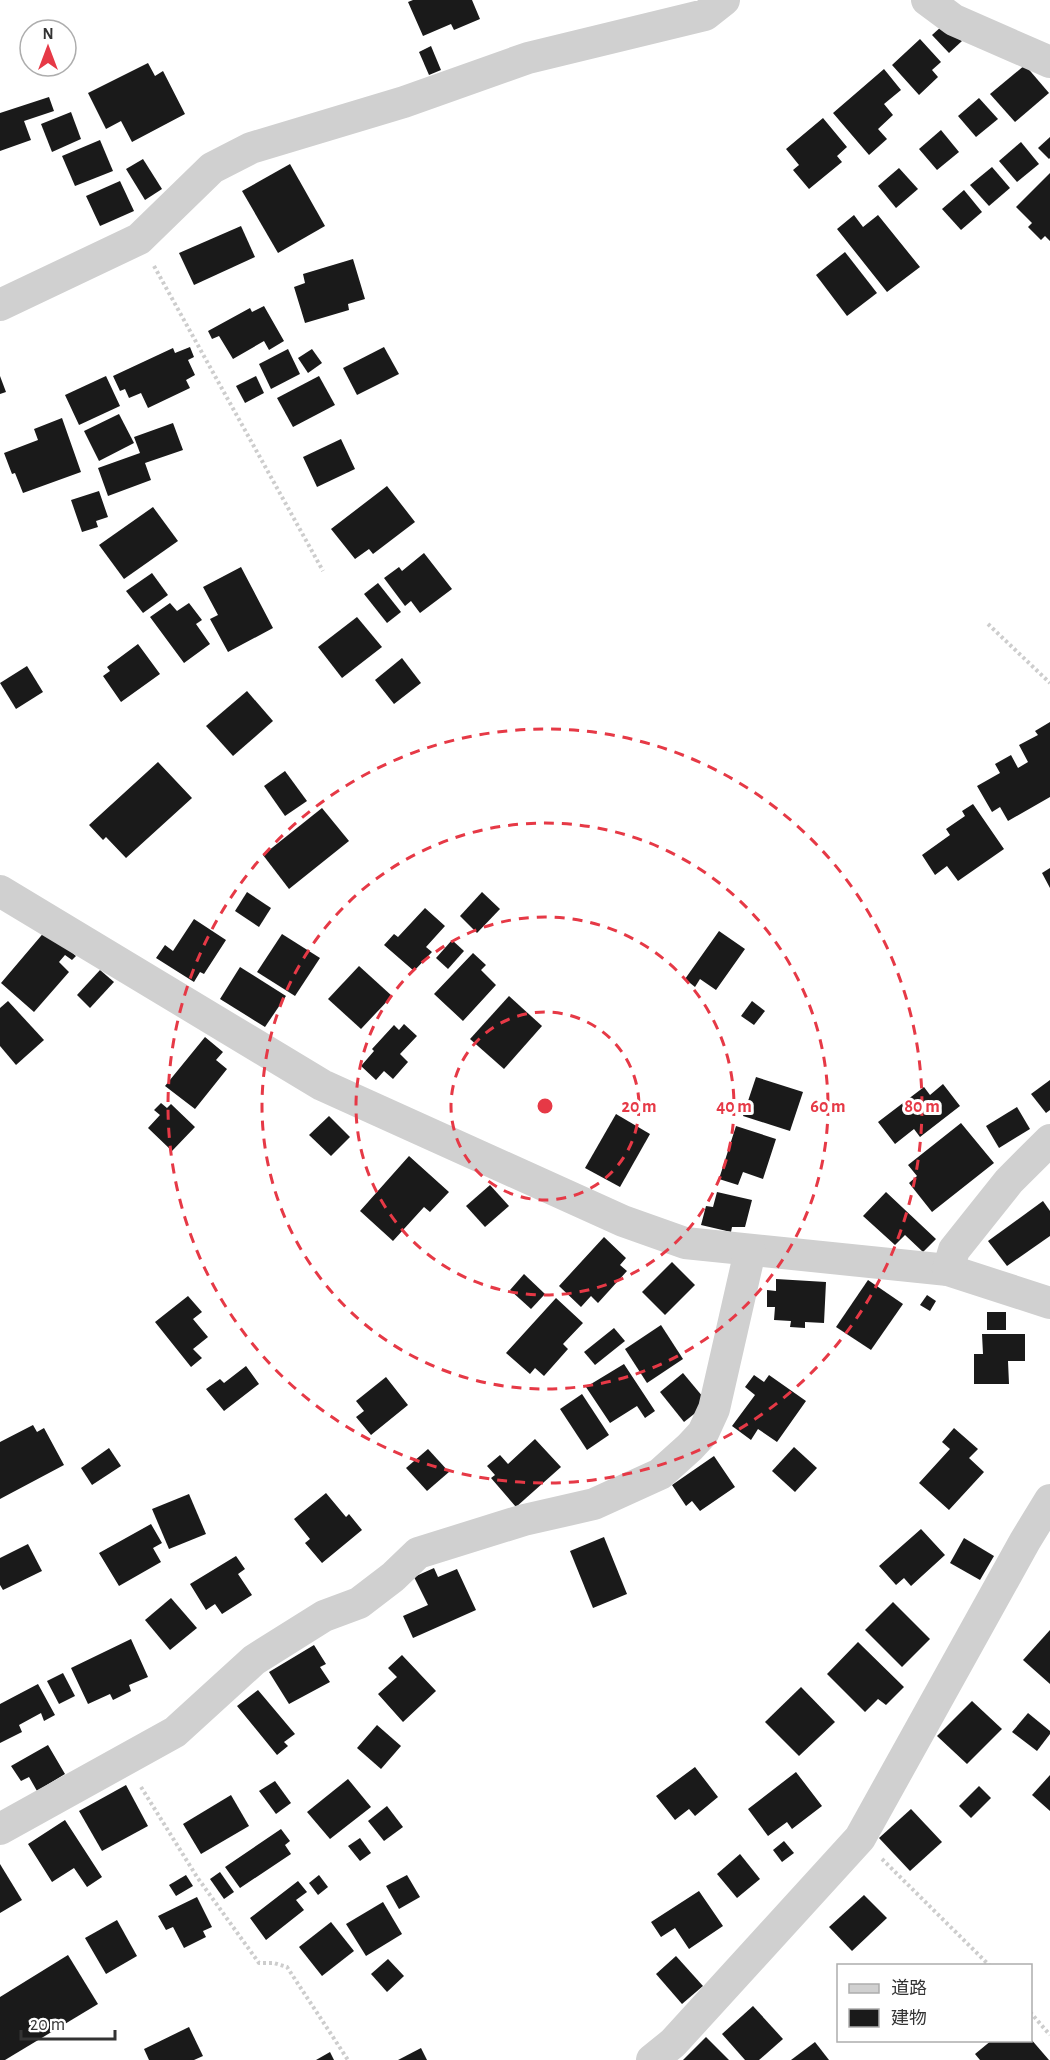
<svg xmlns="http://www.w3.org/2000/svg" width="1050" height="2060" font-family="'Alegreya Sans','Noto Sans JP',sans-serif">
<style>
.building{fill:#1a1a1a}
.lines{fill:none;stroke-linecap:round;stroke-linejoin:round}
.path{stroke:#cdcdcd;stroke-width:4;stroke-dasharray:3 3;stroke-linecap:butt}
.minor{stroke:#d0d0d0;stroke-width:32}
.ring{fill:none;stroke:#e63946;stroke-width:3;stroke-dasharray:10 8}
.centre{fill:#e63946;stroke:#fff;stroke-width:3}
.ring-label{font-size:18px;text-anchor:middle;font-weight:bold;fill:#e63946;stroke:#fff;stroke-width:6;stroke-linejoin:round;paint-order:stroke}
</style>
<rect width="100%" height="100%" fill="#fff"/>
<g class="building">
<polygon points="413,0 472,0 480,19 454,30 451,24 423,36 408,2"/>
<polygon points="942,26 962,41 949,53 932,35"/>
<polygon points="920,39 941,62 932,70 938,77 919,95 892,65"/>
<polygon points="431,46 441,70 429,75 419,52"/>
<polygon points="148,63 155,76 163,71 185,114 132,142 121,121 106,129 88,93"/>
<polygon points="1025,65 1049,93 1015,122 990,94"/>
<polygon points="884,69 901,90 884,104 893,115 878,129 887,139 869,155 833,113"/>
<polygon points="49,97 54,111 24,121 31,140 0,151 0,113"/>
<polygon points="979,98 998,119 976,137 958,116"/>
<polygon points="71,112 81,139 52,152 41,124"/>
<polygon points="823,118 847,147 837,156 842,162 809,189 793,170 799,165 786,149"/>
<polygon points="941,130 959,152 937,170 919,149"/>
<polygon points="1050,137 1050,158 1049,159 1038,148"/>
<polygon points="100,140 113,171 75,186 62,156"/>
<polygon points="1021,142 1039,164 1017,182 999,161"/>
<polygon points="143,159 162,189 145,200 126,169"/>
<polygon points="290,164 325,226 278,253 242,191"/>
<polygon points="992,167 1010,188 989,206 970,185"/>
<polygon points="899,168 918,189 896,208 878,186"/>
<polygon points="1050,173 1050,241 1045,236 1041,240 1028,227 1032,223 1016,207"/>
<polygon points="120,181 134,211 100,226 86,196"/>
<polygon points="964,190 982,212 961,230 942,209"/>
<polygon points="854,215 863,227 878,215 920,267 887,292 837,229"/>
<polygon points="241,226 255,257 194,285 179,253"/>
<polygon points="845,252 877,293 847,316 816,275"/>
<polygon points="353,259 365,299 348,304 349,310 305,323 294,287 305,283 303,274"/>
<polygon points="264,306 284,341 269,350 264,341 233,359 219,336 212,339 208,331 250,308 252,312"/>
<polygon points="190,347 194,357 188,360 195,375 186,380 190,388 148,408 141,393 129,398 125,389 120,391 113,376 173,348 175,353"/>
<polygon points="384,347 399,374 357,395 343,368"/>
<polygon points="288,349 300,374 271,389 259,364"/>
<polygon points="312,349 322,363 308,373 298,358"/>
<polygon points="0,376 6,392 0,394"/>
<polygon points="106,376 120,406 79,425 65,395"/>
<polygon points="256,376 264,393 245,403 236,386"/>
<polygon points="319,376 335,405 293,427 277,398"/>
<polygon points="119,414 134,443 99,461 84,431"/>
<polygon points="62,418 81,472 23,493 15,473 12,474 4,453 38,440 34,429"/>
<polygon points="173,423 183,450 145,463 151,480 108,496 98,468 140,453 134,437"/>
<polygon points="341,439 355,469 317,487 303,457"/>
<polygon points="387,486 415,522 373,554 369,549 355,559 331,529"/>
<polygon points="99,491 108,517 96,521 98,527 82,532 71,500"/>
<polygon points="153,507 178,541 124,579 99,545"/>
<polygon points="424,553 452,589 420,613 411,601 405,606 384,578 399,567 402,571"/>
<polygon points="241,567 273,628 228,652 210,619 218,615 203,587"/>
<polygon points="152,573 168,595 143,613 126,591"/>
<polygon points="378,583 401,612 387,623 364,594"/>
<polygon points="170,603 177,611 189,603 202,620 196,624 210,644 184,663 150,617"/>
<polygon points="357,617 382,647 342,678 318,647"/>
<polygon points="138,644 160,674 121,702 103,676 110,671 107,667"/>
<polygon points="402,658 421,683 394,704 375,680"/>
<polygon points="27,666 43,692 16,709 0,683"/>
<polygon points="247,691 273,721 233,756 206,726"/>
<polygon points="1050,722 1050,797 1008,821 1000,807 992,812 977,786 1000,773 995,764 1011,755 1018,768 1028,762 1019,745 1038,735 1035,731"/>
<polygon points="158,762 192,798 126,858 106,837 103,840 89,825"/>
<polygon points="285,771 307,801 285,816 264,786"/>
<polygon points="973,804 1004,849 958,881 947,866 935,875 922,855 950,835 946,829 965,816 962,811"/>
<polygon points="322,808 349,841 289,889 263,855"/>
<polygon points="1050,868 1050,888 1042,873"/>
<polygon points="247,892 271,908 259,927 235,911"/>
<polygon points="482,892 500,909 477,933 460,916"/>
<polygon points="425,908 445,926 426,947 432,952 414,971 384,945 394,934 398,937"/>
<polygon points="194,919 226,940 204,974 200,972 194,982 156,958 165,945 173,951"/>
<polygon points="46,930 76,956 72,960 65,955 59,962 69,972 34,1012 1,983"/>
<polygon points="719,931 745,949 716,990 700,979 695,987 685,979"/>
<polygon points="282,934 320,958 295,996 257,972"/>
<polygon points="452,940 464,951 448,969 436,958"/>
<polygon points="473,953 486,965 481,970 496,985 463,1021 434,994"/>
<polygon points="359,966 392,996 361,1029 328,999"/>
<polygon points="240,967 286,996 265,1027 220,999"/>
<polygon points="100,970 114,982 90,1008 77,995"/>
<polygon points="509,996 542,1026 504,1069 470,1039"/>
<polygon points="8,1001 44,1040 16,1065 0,1046 0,1008"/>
<polygon points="752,1001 765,1011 754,1025 741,1016"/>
<polygon points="404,1024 417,1036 400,1054 408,1062 393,1079 384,1071 376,1080 361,1066 374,1051 372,1049 394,1025 399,1030"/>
<polygon points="205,1037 223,1052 216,1060 227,1069 195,1109 165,1086"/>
<polygon points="756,1077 803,1092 790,1131 743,1116"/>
<polygon points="1050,1080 1050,1110 1046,1113 1031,1094"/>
<polygon points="943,1084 960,1106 920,1137 914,1129 895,1144 878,1122 924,1087 930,1095"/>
<polygon points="161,1103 167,1108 171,1104 195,1127 172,1151 148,1128 160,1115 154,1110"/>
<polygon points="1017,1107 1030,1129 999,1148 986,1126"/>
<polygon points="616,1114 650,1134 620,1187 585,1168"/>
<polygon points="329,1116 350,1137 331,1156 309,1135"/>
<polygon points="961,1123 994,1163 932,1212 909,1183 917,1176 908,1165"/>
<polygon points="736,1126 776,1139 763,1179 743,1172 738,1185 719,1179"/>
<polygon points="409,1156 449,1192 430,1212 424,1207 393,1241 360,1211"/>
<polygon points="490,1185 509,1206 485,1227 466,1206"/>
<polygon points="717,1192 752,1200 745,1227 732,1227 731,1232 701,1225 706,1206 713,1207"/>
<polygon points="886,1192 936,1239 923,1252 905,1235 895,1245 863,1216"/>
<polygon points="1043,1201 1050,1211 1050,1236 1007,1266 988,1241"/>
<polygon points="604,1237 626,1258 620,1265 627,1271 598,1303 591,1296 581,1307 559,1286"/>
<polygon points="672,1262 695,1285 665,1315 642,1292"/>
<polygon points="524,1274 545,1294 531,1309 510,1290"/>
<polygon points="776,1279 826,1282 824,1323 805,1322 805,1328 790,1327 791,1321 774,1320 775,1307 767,1307 767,1290 776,1291"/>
<polygon points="868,1280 903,1304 871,1350 836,1327"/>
<polygon points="927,1295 936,1301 930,1311 920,1305"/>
<polygon points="188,1296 202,1312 193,1319 208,1337 193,1349 202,1358 191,1367 155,1322"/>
<polygon points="556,1298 583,1323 563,1344 568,1349 544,1376 535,1368 530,1374 506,1353"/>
<rect x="987" y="1312" width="19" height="18"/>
<polygon points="661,1325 683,1359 647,1383 625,1349"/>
<polygon points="614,1328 625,1341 595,1365 584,1352"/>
<polygon points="982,1334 1025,1334 1025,1361 1008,1361 1009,1384 974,1384 974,1354 983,1354"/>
<polygon points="624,1364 655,1411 645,1418 637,1406 610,1423 586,1387"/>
<polygon points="246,1366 259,1384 224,1411 206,1389 220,1379 224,1383"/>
<polygon points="683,1373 708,1403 684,1422 660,1392"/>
<polygon points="754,1375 764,1382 769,1375 806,1401 777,1442 758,1429 751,1440 732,1426 755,1395 745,1387"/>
<polygon points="386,1377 408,1405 371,1435 356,1417 364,1411 356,1401"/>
<polygon points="582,1394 609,1435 587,1450 560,1409"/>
<polygon points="33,1425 37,1432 44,1428 64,1465 0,1499 0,1442"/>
<polygon points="954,1428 978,1449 969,1458 984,1472 949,1510 919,1483 950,1449 942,1442"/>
<polygon points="535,1439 561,1467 516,1507 491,1478 495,1475 487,1466 500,1455 508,1464"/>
<polygon points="794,1447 817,1468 795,1492 772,1471"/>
<polygon points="109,1448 121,1466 92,1485 81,1468"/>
<polygon points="428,1449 449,1472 427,1491 406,1468"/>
<polygon points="714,1456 735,1487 700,1511 692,1501 686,1506 672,1485"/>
<polygon points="326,1493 346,1517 349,1514 362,1530 322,1563 305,1543 310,1539 294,1519"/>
<polygon points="189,1494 206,1534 169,1549 152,1509"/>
<polygon points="151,1524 162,1543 153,1548 161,1562 119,1586 99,1553"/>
<polygon points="921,1529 945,1555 911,1586 904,1578 896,1585 879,1566"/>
<polygon points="604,1537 627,1594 593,1608 570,1551"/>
<polygon points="964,1538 994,1556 980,1580 950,1563"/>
<polygon points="28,1544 42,1571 3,1590 0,1585 0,1558"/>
<polygon points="236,1556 245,1569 238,1574 252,1595 222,1614 215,1604 206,1610 190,1584"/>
<polygon points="434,1568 438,1577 457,1569 476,1610 413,1638 403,1616 428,1605 414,1577"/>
<polygon points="171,1598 197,1628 170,1650 145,1620"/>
<polygon points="893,1602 930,1639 902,1667 865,1630"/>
<polygon points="1050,1630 1050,1684 1023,1660"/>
<polygon points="131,1639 148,1677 129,1685 131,1691 113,1700 110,1694 88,1704 71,1668"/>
<polygon points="858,1642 904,1687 886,1705 878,1699 865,1712 827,1674"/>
<polygon points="314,1645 326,1664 320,1667 330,1682 289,1704 269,1672"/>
<polygon points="402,1655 436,1691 403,1722 378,1694 397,1677 388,1668"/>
<polygon points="63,1673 75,1696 59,1704 47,1681"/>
<polygon points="38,1684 55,1715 44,1721 41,1713 19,1725 22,1732 0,1743 0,1704"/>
<polygon points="801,1687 835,1722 799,1756 765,1722"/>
<polygon points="258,1690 295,1734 284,1742 288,1746 277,1755 237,1706"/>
<polygon points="972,1701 1002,1729 967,1764 937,1736"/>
<polygon points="1028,1713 1050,1731 1050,1734 1037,1751 1012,1732"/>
<polygon points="377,1725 401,1746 381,1769 357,1748"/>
<polygon points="48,1745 65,1774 37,1791 29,1777 21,1781 11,1766"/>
<polygon points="695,1767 718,1797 695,1816 689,1809 675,1820 656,1796"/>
<polygon points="796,1772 822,1806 792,1829 787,1822 768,1836 748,1809"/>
<polygon points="1050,1775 1050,1811 1032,1795"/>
<polygon points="348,1779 371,1807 330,1839 307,1812"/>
<polygon points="275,1781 291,1803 276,1814 259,1791"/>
<polygon points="126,1785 148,1826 102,1851 79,1811"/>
<polygon points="979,1786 991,1798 971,1818 959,1806"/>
<polygon points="231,1795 249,1826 201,1854 183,1824"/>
<polygon points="387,1806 403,1827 384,1841 368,1821"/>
<polygon points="911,1809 942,1842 910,1871 879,1838"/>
<polygon points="65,1820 102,1877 87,1887 74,1868 52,1882 28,1844"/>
<polygon points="281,1829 290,1841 285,1845 291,1854 240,1888 225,1867"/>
<polygon points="360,1838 371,1853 360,1861 348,1846"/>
<polygon points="784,1841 794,1853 782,1862 773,1850"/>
<polygon points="740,1854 760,1879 737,1898 717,1874"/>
<polygon points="0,1864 22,1900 0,1913"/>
<polygon points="220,1872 234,1892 224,1899 210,1879"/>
<polygon points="186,1875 193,1886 176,1896 169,1885"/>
<polygon points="319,1875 328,1887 318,1895 309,1883"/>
<polygon points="407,1875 420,1897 399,1909 386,1886"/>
<polygon points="298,1881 307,1892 296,1900 304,1910 266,1940 250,1918"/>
<polygon points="699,1891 723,1926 689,1949 675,1928 661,1937 651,1922"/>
<polygon points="864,1895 887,1918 852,1951 829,1927"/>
<polygon points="197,1897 212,1927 203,1931 206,1937 184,1948 173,1927 166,1930 158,1916"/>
<polygon points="383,1902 402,1934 366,1956 346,1924"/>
<polygon points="117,1920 137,1956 106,1974 85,1938"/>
<polygon points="331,1922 354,1951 322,1976 299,1947"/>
<polygon points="68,1955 98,2004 5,2060 0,2060 0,1997"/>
<polygon points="676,1956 703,1986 682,2004 656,1974"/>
<polygon points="388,1959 404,1976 387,1992 371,1974"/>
<polygon points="753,2006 783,2039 759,2060 745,2060 722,2034"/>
<polygon points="189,2027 203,2056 194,2060 149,2060 144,2049"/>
<polygon points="706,2037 729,2060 683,2060"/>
<polygon points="1030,2038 1049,2060 980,2060 975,2054 992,2040 1030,2040"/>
<polygon points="815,2042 829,2060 791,2060"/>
<polygon points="421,2048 427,2060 398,2060"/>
<polygon points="330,2052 334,2060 316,2060"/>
</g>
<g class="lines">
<g class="path">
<polyline points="154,266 323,571"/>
<polyline points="988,624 1050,683"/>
<polyline points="141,1787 197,1877 259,1963 274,1963 287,1967 348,2060"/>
<polyline points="882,1859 990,1966"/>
<polyline points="1030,2012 1050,2035"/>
</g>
<g class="minor">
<polyline points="927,0 954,20 1050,62"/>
<polyline points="0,305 139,239 212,168 251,148 404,102 528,58 705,15 724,0"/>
<polyline points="0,891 322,1085 623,1221 685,1243 948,1270 1050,1303"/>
<polyline points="948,1270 954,1250 1009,1181 1050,1140"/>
<polyline points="0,1829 175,1732 254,1660 324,1616 359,1603 393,1577 418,1553 524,1520 594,1504 660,1474 690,1447 703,1433 714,1409 750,1251"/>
<polyline points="652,2060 673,2043 860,1838 1025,1541 1050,1500"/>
</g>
</g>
<g class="ring">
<circle cx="545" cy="1106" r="94"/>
<circle cx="545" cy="1106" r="189"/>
<circle cx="545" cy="1106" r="283"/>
<circle cx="545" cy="1106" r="377"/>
</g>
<circle cx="545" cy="1106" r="9" class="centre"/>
<g class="ring-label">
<text x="639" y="1112">20 m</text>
<text x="734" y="1112">40 m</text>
<text x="828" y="1112">60 m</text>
<text x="922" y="1112">80 m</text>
</g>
<rect x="837" y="1964" width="195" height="78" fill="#ffffff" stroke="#adadad" stroke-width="1.5"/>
<rect x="849" y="1984" width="30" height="9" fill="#d0d0d0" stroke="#adadad" stroke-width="1.5"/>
<text x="891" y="1994" font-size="18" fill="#333333">道路</text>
<rect x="849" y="2009" width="30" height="18" fill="#1a1a1a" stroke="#adadad" stroke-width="1.5"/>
<text x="891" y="2024" font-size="18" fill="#333333">建物</text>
<g transform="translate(48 48)"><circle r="28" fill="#ffffff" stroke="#adadad" stroke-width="1.5"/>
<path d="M0-4.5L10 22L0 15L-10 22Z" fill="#e63946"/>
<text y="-9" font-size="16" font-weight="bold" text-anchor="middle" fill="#333333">N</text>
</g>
<path d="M21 2030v9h94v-9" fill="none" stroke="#333333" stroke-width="3"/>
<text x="30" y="2030" font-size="18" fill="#333333" stroke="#ffffff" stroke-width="4.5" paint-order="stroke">20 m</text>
</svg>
